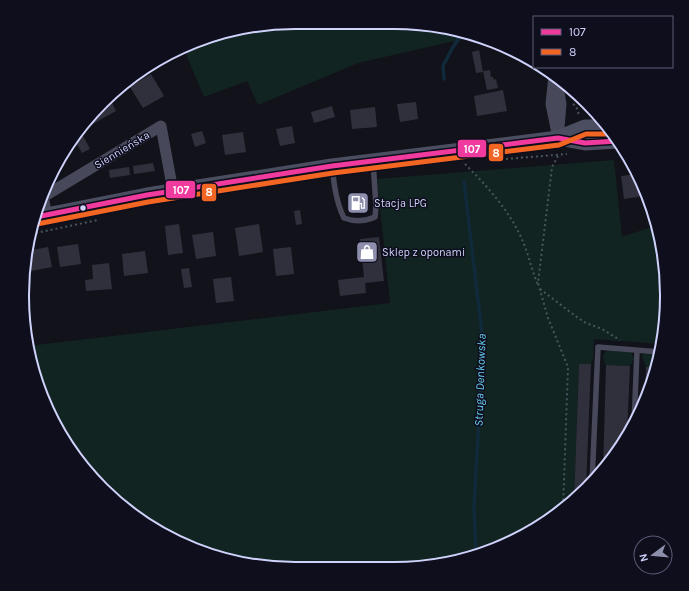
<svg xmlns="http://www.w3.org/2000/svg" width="689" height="591" font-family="Karla,sans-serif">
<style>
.green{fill:#112421}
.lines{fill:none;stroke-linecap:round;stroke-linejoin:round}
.stream{stroke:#112a3b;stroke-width:3.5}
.building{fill:#30303c}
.path{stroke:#48565d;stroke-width:2;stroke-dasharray:2 3;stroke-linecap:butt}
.lane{stroke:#47495a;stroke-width:5.5}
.street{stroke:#47495a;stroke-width:11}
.secondary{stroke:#4a4e60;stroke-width:15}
.bus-1-casing{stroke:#0e0e1d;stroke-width:8}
.bus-2-casing{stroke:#0e0e1d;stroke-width:8}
.bus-1{stroke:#f13a9d;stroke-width:5}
.bus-2{stroke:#f26522;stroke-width:5}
.bus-dot{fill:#cfd2fb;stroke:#0e0e1d;stroke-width:1.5}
.labels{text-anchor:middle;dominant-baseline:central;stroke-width:3;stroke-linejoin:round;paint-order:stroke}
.street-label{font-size:11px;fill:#cfd2fb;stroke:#0e0e1d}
.poi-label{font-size:11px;fill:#cfd2fb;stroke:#0e0e1d;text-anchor:start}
.water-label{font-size:12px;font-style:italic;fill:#66ccf1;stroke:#0e0e1d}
.rim{fill:none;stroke:#cfd2fb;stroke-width:2}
.line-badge{stroke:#0e0e1d;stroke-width:1.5}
.badge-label{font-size:11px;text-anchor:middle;font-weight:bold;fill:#fff}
</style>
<rect width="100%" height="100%" fill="#12121a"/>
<g class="green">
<polygon points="296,22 429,24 472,37 358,63 258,105 247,81 204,97 183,47 225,31"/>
<polygon points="614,160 622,237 657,225 665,260 666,313 661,344 594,339 593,359 591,364 579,364 574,501 530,532 482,554 412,568 295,569 242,564 191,548 144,523 102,489 59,432 37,384 28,346 390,303 377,179"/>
<path d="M608,350L631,352L634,359L630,366L606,365C602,359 602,354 608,350Z"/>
<polygon points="644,353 660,354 657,367 646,367 642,357"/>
</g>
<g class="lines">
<g class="stream">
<polyline points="444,79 443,66 453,47 462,34"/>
<polyline points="464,182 482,333 482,365 474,507 476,556"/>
</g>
</g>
<g class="building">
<polygon points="479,50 483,72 476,73 472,52"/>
<polygon points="490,70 491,77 493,77 494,80 496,79 498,88 487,90 483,71"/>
<polygon points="151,74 164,96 143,108 130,87"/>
<polygon points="503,90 507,111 477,116 474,96"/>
<polygon points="109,97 116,111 84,129 83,127"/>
<polygon points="416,102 418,119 400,122 397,104"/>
<polygon points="332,106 335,117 314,123 311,112"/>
<polygon points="375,107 377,127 352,129 350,110"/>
<polygon points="292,126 295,143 280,146 276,129"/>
<polygon points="80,130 90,149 82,153 73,137"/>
<polygon points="202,131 206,143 195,147 191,134"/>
<polygon points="243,132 246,152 225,155 222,135"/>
<polygon points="153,163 155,171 134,174 133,166"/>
<polygon points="129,167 130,175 110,178 109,170"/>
<polygon points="637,174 642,185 644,196 624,199 621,176"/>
<polygon points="300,210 302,224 296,225 294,211"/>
<polygon points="179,224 183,253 168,255 165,226"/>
<polygon points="259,224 263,252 239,256 235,228"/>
<polygon points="213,232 216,256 196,259 192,235"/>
<polygon points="379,237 384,281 365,283 366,293 340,296 338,280 364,277 360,239"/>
<polygon points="78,244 81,264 60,267 57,247"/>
<polygon points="48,247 52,267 31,271 27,251"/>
<polygon points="291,247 294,274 276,276 273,249"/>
<polygon points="145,251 148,273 124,276 122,254"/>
<polygon points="109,263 112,289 86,291 85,280 93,279 92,265"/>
<polygon points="189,268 192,287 184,288 181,269"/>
<polygon points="231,277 234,301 216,303 213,279"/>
<polygon points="579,364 591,364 586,488 574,501"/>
<polygon points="606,365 630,366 627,435 611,462 603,470"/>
<polygon points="646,367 657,367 645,400"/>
</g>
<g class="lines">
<g class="path">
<polyline points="573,104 576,106 579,115"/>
<polyline points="558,156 552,167 538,283 548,318 568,367 563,509"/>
<polyline points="506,159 567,154"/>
<path d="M465,164C486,185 507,208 520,235C528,251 531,269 538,285"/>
<polyline points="31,234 98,220"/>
<polyline points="540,289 578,318 586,323 602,329 620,340"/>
</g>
<g class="lane">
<path d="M332,166C334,184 336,202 344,218C355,222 364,222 375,217L376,206L373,161"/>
<polyline points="634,424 637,351"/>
<polyline points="592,482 598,347 660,352"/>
</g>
<g class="street">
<polyline points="554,75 551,104 558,138"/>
<polyline points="557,81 561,104 559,127"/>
<polyline points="47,215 43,197 161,126 173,191"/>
</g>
<g class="secondary">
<polyline points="558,138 585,143 618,141"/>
<polyline points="36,217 147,195 332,166 558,138 585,127 608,127"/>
</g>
<g class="bus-1-casing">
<polyline id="bus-1" points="36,217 147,195 332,166 558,138 585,143 618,141"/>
</g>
<g class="bus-2-casing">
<polyline id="bus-2" points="37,224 148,202 333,173 559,145 586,134 608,134"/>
</g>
<use href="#bus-1" class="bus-1"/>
<use href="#bus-2" class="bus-2"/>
</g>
<defs>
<g id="fuel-square" transform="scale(1.15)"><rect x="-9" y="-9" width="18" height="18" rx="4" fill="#8d8fac" stroke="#0e0e1d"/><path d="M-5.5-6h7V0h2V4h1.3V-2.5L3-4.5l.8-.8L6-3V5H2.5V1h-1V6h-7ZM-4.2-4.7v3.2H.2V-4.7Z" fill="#fff"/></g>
<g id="shop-square" transform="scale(1.15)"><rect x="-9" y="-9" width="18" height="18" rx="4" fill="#8d8fac" stroke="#0e0e1d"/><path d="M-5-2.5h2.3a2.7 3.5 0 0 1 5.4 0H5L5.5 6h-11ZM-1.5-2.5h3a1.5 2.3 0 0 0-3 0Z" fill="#fff"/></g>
</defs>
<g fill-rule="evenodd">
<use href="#fuel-square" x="358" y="203"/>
<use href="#shop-square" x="367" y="252"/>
</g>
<circle class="bus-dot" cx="83" cy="208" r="3.5"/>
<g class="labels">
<g class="street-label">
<text transform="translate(122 150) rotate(-31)">Siennieńska</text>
</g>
<g class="poi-label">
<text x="374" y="203">Stacja LPG</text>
<text x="382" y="252">Sklep z oponami</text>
</g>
<g class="water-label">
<text transform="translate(480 380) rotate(-88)">Struga Denkowska</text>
</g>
</g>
<path d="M0 0H689V591H0ZM295 29H394A266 266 0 0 1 660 295V296A266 266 0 0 1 394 562H295A266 266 0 0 1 29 296V295A266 266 0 0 1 295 29Z" fill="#0e0e1d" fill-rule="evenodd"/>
<path class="rim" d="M295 29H394A266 266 0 0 1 660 295V296A266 266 0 0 1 394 562H295A266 266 0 0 1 29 296V295A266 266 0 0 1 295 29Z"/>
<g class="line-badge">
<rect x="457" y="139" width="30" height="19" rx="4" fill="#f13a9d"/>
<rect x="488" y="143" width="16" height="19" rx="4" fill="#f26522"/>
<rect x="165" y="180" width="31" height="19" rx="4" fill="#f13a9d"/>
<rect x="201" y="183" width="16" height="19" rx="4" fill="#f26522"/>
</g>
<g class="badge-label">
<text x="472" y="153">107</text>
<text x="496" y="157">8</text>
<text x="181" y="194">107</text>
<text x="209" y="196">8</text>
</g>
<rect x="533" y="16" width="140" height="52" fill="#0e0e1d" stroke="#5b5c76"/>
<rect x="541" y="29" width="20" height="6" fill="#f13a9d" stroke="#5b5c76"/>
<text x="569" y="36" font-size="12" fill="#cfd2fb">107</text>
<rect x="541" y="49" width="20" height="6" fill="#f26522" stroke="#5b5c76"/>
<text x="569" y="56" font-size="12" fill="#cfd2fb">8</text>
<g transform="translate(653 555) rotate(254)"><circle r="19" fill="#0e0e1d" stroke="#5b5c76"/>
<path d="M0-3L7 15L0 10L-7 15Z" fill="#8d8fac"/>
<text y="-6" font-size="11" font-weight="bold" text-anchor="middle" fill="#cfd2fb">N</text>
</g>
</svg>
